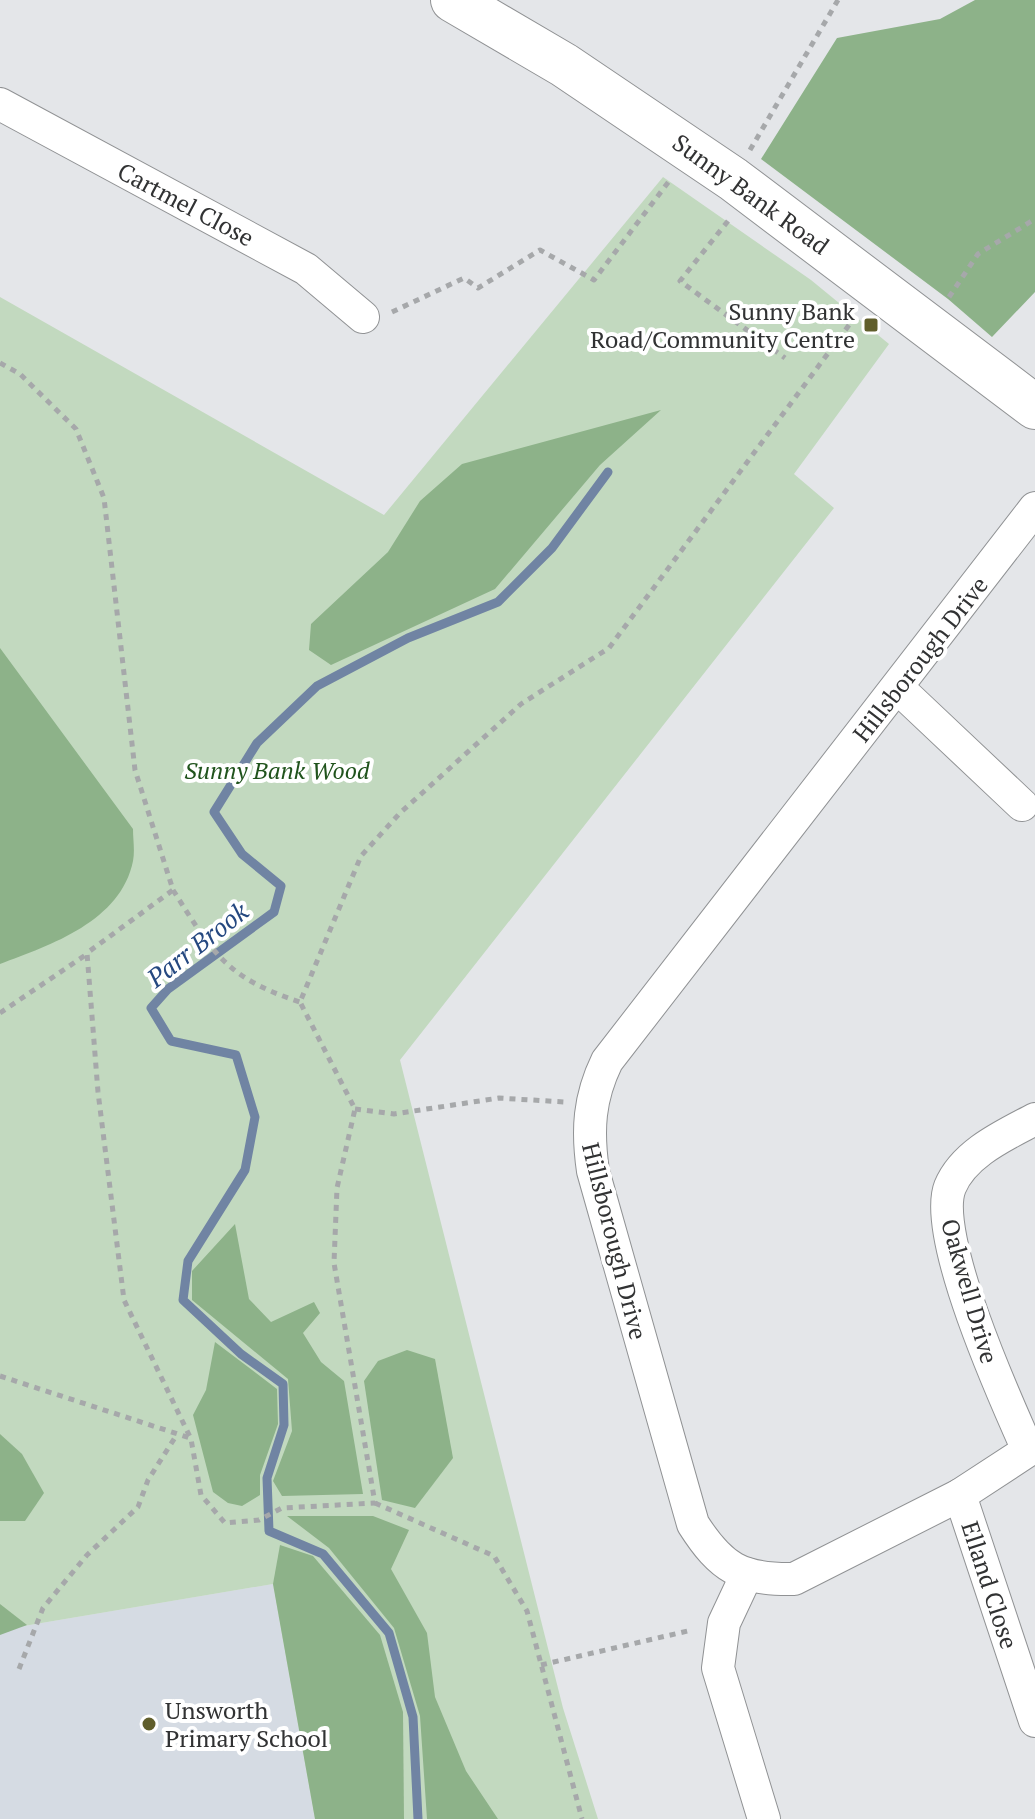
<svg xmlns="http://www.w3.org/2000/svg" width="1035" height="1819" font-family="'PT Serif',serif">
<style>
.built{fill:#d5dbe3}
.green{fill:#c2d9bf}
.forest{fill:#8db289}
.lines{fill:none;stroke-linecap:round;stroke-linejoin:round}
.stream{stroke:#7084a3;stroke-width:9}
.street-casing{stroke:#909294;stroke-width:34}
.secondary-casing{stroke:#909294;stroke-width:46}
.path{stroke:#a6a8aa;stroke-width:5;stroke-dasharray:6 6;stroke-linecap:butt}
.street{stroke:#fff;stroke-width:32}
.secondary{stroke:#fff;stroke-width:44}
.poi-dot{fill:#605e2b;stroke:#fff;stroke-width:3}
.labels{text-anchor:middle;dominant-baseline:central;stroke-width:8;stroke-linejoin:round;paint-order:stroke}
.street-label{font-size:24px;fill:#313233;stroke:#fff}
.poi-label{font-size:24px;fill:#313233;stroke:#fff;text-anchor:end}
.park-label{font-size:24px;font-style:italic;fill:#20531c;stroke:#fff}
.water-label{font-size:26px;font-style:italic;fill:#254880;stroke:#fff}
</style>
<rect width="100%" height="100%" fill="#e4e6e9"/>
<polygon class="built" points="273,1584 315,1819 0,1819 0,1630"/>
<polygon class="green" points="663,177 811,280 889,344 794,474 834,508 400,1060 563,1708 598,1819 315,1819 273,1584 0,1630 0,297 384,515"/>
<g class="forest">
<polygon points="975,0 1035,0 1035,292 992,337 948,299 761,159 837,38 940,19"/>
<polygon points="661,410 600,465 495,589 331,665 309,650 311,624 388,552 420,501 462,464"/>
<path d="M0,648L133,829C133,839 135,851 133,861C121,921 51,945 0,964Z"/>
<polygon points="235,1224 249,1299 271,1322 314,1302 320,1313 303,1333 321,1362 344,1381 363,1494 282,1496 273,1481 292,1431 288,1379 192,1300 192,1271"/>
<polygon points="215,1342 277,1389 278,1424 260,1475 260,1495 242,1506 228,1503 213,1492 193,1415 206,1390"/>
<polygon points="407,1350 435,1359 453,1458 415,1508 382,1500 364,1381 378,1361"/>
<polygon points="0,1434 22,1454 44,1493 25,1521 0,1521"/>
<polygon points="287,1516 373,1516 409,1530 391,1569 427,1633 435,1697 466,1771 498,1819 427,1819 420,1716 394,1628 329,1548"/>
<polygon points="280,1545 313,1556 380,1635 403,1712 404,1819 315,1819 273,1584"/>
<polygon points="0,1604 27,1625 0,1635"/>
</g>
<g class="lines">
<polyline class="stream" points="418,1819 413,1717 389,1633 323,1554 269,1531 267,1478 284,1425 283,1384 241,1354 183,1300 188,1261 245,1170 255,1117 236,1055 171,1041 151,1008 168,989 274,912 281,886 242,854 214,812 257,743 317,686 408,638 498,602 552,548 608,472"/>
<g class="street-casing">
<g id="street">
<polyline points="0,104 306,269 363,317"/>
<path d="M1035,508L607,1061C589,1098 587,1130 593,1171L693,1524C721,1568 741,1580 794,1579L960,1495L1035,1446"/>
<polyline points="898,688 1022,805"/>
<path d="M1028,1450C1006,1401 931,1235 950,1187C964,1153 1005,1135 1035,1119"/>
<polyline points="960,1495 1035,1721"/>
<polyline points="747,1574 724,1623 718,1668 764,1819"/>
</g>
</g>
<g class="secondary-casing">
<polyline id="secondary" points="453,0 564,65 733,179 1035,407"/>
</g>
<g class="path">
<polyline points="750,150 838,0"/>
<polyline points="728,221 680,281 785,358"/>
<polyline points="949,297 978,254 1035,219"/>
<polyline points="392,312 464,278 478,288 540,250 594,280 670,180"/>
<polyline points="0,363 20,374 76,429 104,498 135,770 173,890 87,953 98,1092 124,1300 191,1439 201,1495 225,1523 259,1520 282,1508 375,1503 334,1263 337,1188 355,1109 300,1002 361,856 400,813 521,704 609,648 855,317"/>
<path d="M173,890C213,953 226,978 300,1002"/>
<polyline points="0,1013 87,954"/>
<polyline points="355,1109 394,1114 499,1098 564,1102"/>
<polyline points="0,1376 190,1438"/>
<polyline points="375,1503 494,1556 527,1611 582,1819"/>
<polyline points="541,1665 692,1630"/>
<polyline points="19,1669 43,1608 87,1555 138,1507 148,1480 176,1436"/>
</g>
<use href="#street" class="street"/>
<use href="#secondary" class="secondary"/>
</g>
<g class="poi-dot">
<rect x="863" y="317" width="16" height="16" rx="4"/>
<circle cx="149" cy="1724" r="8"/>
</g>
<g class="labels">
<g class="street-label">
<text transform="translate(751 194) rotate(36)">Sunny Bank Road</text>
<text transform="translate(186 204) rotate(28)">Cartmel Close</text>
<text transform="translate(920 659) rotate(-52)">Hillsborough Drive</text>
<text transform="translate(615 1241) rotate(76)">Hillsborough Drive</text>
<text transform="translate(970 1291) rotate(74)">Oakwell Drive</text>
<text transform="translate(990 1585) rotate(72)">Elland Close</text>
</g>
<g class="poi-label">
<text x="855" y="311">Sunny Bank<tspan x="855" dy="28">Road/Community Centre</tspan></text>
<text x="165" y="1710" text-anchor="start">Unsworth<tspan x="165" dy="28">Primary School</tspan></text>
</g>
<g class="park-label">
<text x="277" y="770">Sunny Bank Wood</text>
</g>
<g class="water-label">
<text transform="translate(197 944) rotate(-38)">Parr Brook</text>
</g>
</g>
</svg>
